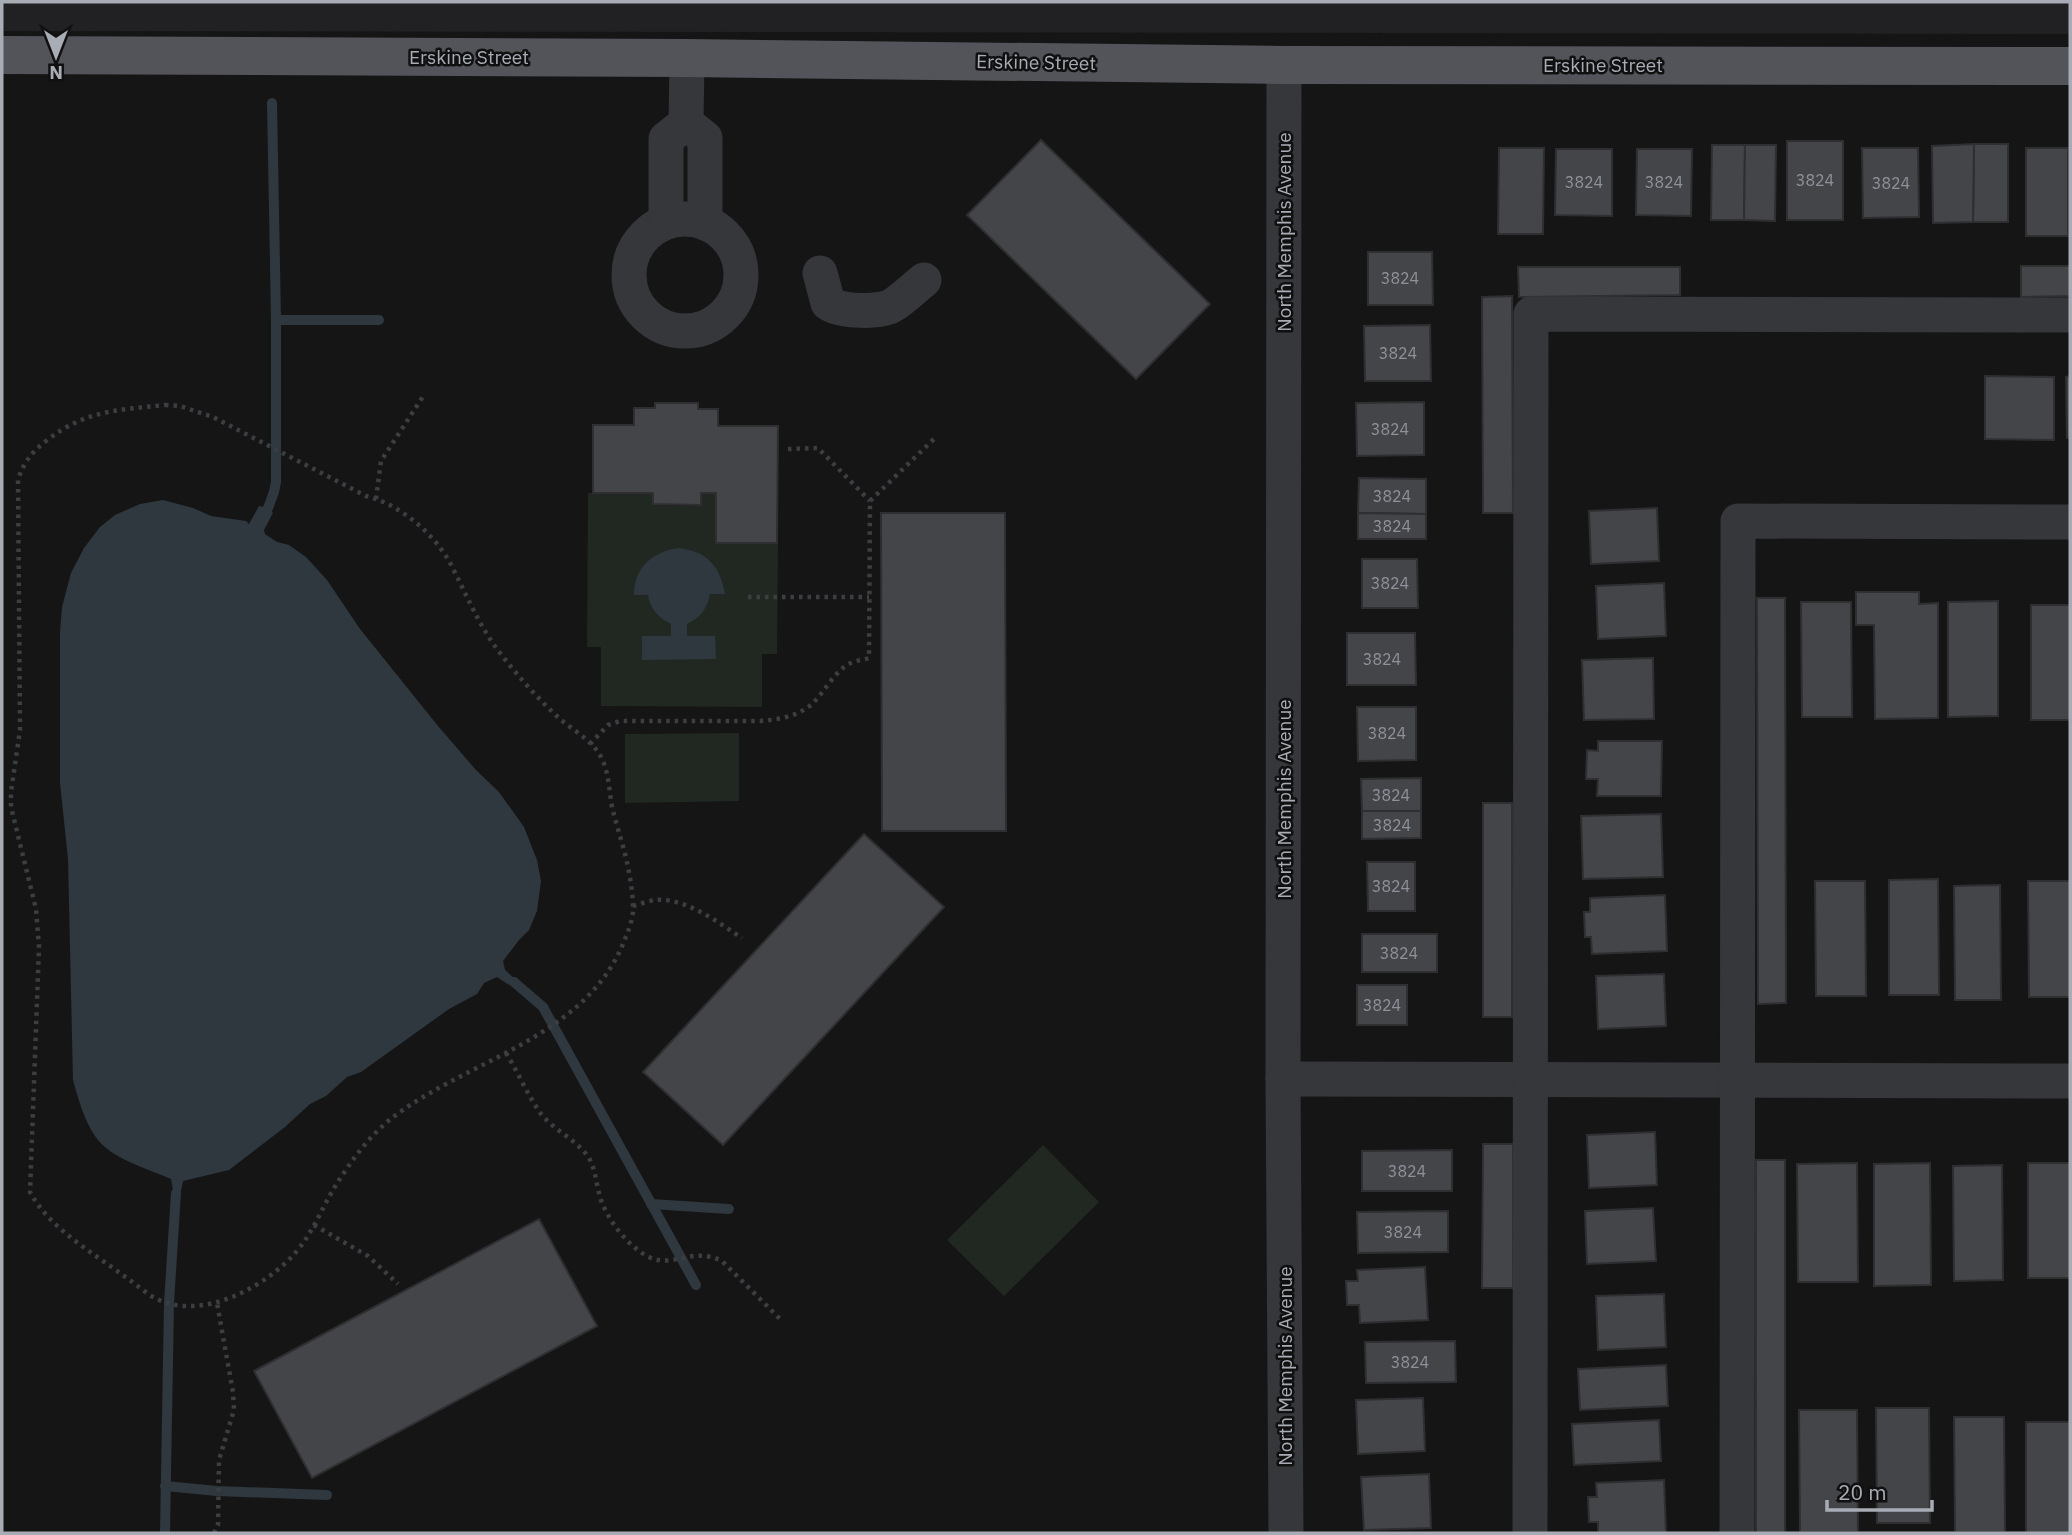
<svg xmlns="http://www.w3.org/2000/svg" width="2072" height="1535" font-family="'IBM Plex Sans',sans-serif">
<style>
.built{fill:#212123}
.green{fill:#212822}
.water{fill:#2f383e}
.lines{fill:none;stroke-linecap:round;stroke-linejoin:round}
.stream{stroke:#2f383e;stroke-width:10}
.building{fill:#444549;stroke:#2f2f32;stroke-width:2}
.path{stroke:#3c3e42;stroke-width:4.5;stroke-dasharray:3.5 5;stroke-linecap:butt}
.minor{stroke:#36373b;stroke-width:35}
.major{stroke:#53545a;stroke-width:38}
.labels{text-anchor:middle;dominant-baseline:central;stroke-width:5;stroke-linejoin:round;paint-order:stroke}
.number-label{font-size:16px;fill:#8f929a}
.street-label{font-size:19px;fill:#a8acb5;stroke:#101011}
</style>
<rect width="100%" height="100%" fill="#151516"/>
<polygon class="built" points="2,2 2070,2 2070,34 2,31"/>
<g class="green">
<polygon points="588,493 654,493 655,505 701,506 701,493 717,493 717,544 778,544 777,654 762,654 762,707 601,706 601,647 587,647"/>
<polygon points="739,733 739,801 625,803 625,734"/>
<polygon points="1043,1145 1099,1202 1004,1296 947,1240"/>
</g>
<g class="water">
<path d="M163,500L193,508L211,516L246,521L249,524L259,506L268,508L273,513L264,530L265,534L277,542L289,545L306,557L327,580L360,629L438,726L476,770L499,792L524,827L537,860L541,881L537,911L529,930L519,940L503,961L505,970L514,978V982L509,985L497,977L484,983L477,994L449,1009L361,1072L347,1077L326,1096L310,1104L285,1127L229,1170L183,1181L181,1191L176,1193L173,1190L171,1179C147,1168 110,1159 95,1136C84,1120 78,1098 73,1080L68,859L60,783V632L62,607L71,573L84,548L100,527L115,515L140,504Z"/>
<path d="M678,548C707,551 720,566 725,594H710C707,609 701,617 687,624V636H715L716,659L642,660V636H671V624C659,618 650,609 648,595H634C634,568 652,552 678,548Z"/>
</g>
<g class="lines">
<g class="stream">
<polyline points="276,320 379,320"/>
<polyline points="268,508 274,492 276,482 276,320 272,103"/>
<polyline points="514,982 543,1007 696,1285"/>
<polyline points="651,1204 729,1209"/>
<polyline points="165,1486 217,1491 327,1495"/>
<polyline points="165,1533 169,1303 176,1193"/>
</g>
</g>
<g class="building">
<polygon points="1041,140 1210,304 1136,379 967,215"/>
<rect x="1787" y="141" width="56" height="79"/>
<polygon points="1974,144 2008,144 2008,222 1973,222"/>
<polygon points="1974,144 1973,222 1933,223 1932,146"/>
<polygon points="1712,145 1745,145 1744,220 1711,220"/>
<polygon points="1745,145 1776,145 1775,221 1744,220"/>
<polygon points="1499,148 1544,148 1543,234 1498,234"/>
<polygon points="1862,148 1918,148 1919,217 1863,218"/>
<rect x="2026" y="148" width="42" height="88"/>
<polygon points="1556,149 1612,149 1612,216 1555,215"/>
<polygon points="1637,149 1692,149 1691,216 1636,215"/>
<polygon points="1368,252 1432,252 1433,305 1368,305"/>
<polygon points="2021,266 2070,266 2070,296 2021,297"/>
<polygon points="1518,267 1680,267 1680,295 1519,297"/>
<polygon points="1512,296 1513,513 1483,513 1482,297"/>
<polygon points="1430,325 1431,381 1365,381 1364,326"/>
<polygon points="1985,376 2054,377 2054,440 1985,439"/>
<polygon points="2070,376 2070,438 2067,438 2066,377"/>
<polygon points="1424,402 1424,455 1357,456 1356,403"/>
<polygon points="655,403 698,403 698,409 718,409 718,426 778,426 777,543 716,543 716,493 701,493 701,505 653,504 653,493 593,493 593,425 634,425 634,408 655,408"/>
<polygon points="1359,478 1426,479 1426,514 1358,513"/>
<polygon points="1657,508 1659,561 1591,564 1589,511"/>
<polygon points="881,513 1005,513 1006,831 882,831"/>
<polygon points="1358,513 1426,514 1426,539 1358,539"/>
<polygon points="1362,559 1417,559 1418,608 1362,608"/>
<polygon points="1664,583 1666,636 1598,639 1596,586"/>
<polygon points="1856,592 1919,592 1919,604 1938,603 1938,718 1875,719 1874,625 1856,625"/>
<polygon points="1757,598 1785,598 1786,1003 1758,1004"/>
<polygon points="1998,601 1998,716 1948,717 1948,602"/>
<polygon points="1801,602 1851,602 1852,717 1802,717"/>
<rect x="2031" y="605" width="39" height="115"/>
<polygon points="1347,633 1415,633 1416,685 1347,685"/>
<polygon points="1653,658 1654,719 1584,720 1582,660"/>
<polygon points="1357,707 1416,707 1416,760 1358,761"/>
<polygon points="1598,741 1662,741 1661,796 1597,796 1598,779 1586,779 1587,750 1598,751"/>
<polygon points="1421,778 1421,811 1362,811 1361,779"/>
<rect x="1483" y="803" width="29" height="214"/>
<polygon points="1362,811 1421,811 1421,838 1362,839"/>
<polygon points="1661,814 1663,877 1583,879 1581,816"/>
<polygon points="864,834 944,907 723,1145 643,1072"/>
<polygon points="1367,862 1415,862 1415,911 1368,911"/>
<polygon points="1938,879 1939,995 1889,995 1889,880"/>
<polygon points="1815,881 1865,881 1866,996 1816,996"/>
<polygon points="2028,881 2070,881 2070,997 2029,997"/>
<polygon points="2000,885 2001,1000 1955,1000 1954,886"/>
<polygon points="1665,895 1667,951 1592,954 1591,937 1585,937 1584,912 1590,912 1590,898"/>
<rect x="1362" y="934" width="75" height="38"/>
<polygon points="1664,974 1666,1026 1598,1029 1596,976"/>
<rect x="1357" y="985" width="50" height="40"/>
<polygon points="1655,1132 1657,1185 1589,1188 1587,1135"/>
<polygon points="1483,1144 1513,1144 1513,1288 1482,1288"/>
<polygon points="1452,1150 1452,1191 1362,1191 1362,1151"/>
<rect x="1756" y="1160" width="29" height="373"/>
<polygon points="1857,1163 1858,1282 1798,1282 1797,1164"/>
<polygon points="1930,1163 1931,1285 1874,1286 1874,1164"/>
<rect x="2028" y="1163" width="42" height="115"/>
<polygon points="2002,1165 2003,1280 1954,1281 1953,1166"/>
<polygon points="1653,1208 1656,1261 1587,1264 1585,1211"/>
<polygon points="1448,1211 1448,1252 1358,1253 1357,1212"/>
<polygon points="539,1219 597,1326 312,1478 254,1371"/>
<polygon points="1425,1267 1428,1320 1360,1323 1359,1305 1347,1305 1346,1281 1358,1281 1357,1270"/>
<polygon points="1664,1294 1666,1347 1598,1350 1596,1296"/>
<polygon points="1455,1341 1456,1382 1366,1383 1365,1342"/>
<polygon points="1666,1365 1668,1406 1580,1410 1578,1369"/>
<polygon points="1423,1398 1425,1451 1358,1454 1356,1400"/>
<polygon points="1876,1408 1929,1408 1930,1523 1877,1523"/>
<polygon points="1799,1410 1857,1410 1858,1532 1800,1532"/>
<polygon points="1954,1417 2004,1417 2005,1532 1955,1532"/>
<polygon points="1659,1420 1661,1461 1574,1465 1572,1424"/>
<rect x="2026" y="1422" width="44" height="111"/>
<polygon points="1429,1474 1431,1528 1364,1530 1361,1477"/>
<polygon points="1664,1480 1666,1533 1598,1533 1598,1522 1589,1522 1588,1497 1597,1497 1596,1483"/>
</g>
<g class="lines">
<g class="path">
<path d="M165,405L180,406L213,417L366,496C399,504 432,532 449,561C465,591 477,622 497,649C516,674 537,698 560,719C573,730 591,740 600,755C609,771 609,789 612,807C614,816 617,824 619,833C626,855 632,881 633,905C634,919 628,931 623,944C583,1039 467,1060 392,1118C370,1135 351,1161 336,1185C324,1204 316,1225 303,1243C276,1282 204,1323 157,1299C146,1294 135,1283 124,1276C92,1252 49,1228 30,1192L39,947L36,909L11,807V792L20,730L18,480C23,463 32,452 46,441C85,410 118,410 165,405Z"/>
<polyline points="788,449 818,448 870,501"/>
<polyline points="376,499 381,461 424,395"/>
<polyline points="748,597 869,597"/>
<path d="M590,744L608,725L620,721H760C776,720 793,717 807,708C824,696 833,670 853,662C858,660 864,660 869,658L870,501L936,437"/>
<path d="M633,906C640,904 648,901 655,900C685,897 719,923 742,938"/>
<path d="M506,1053C518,1072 528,1096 541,1114C555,1131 577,1140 589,1158C597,1172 596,1190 603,1205C611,1224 630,1248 649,1257C673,1269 691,1246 722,1261L782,1321"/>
<polyline points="314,1225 368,1256 398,1284"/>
<polyline points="214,1533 218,1525 219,1460 234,1410 233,1392 217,1303"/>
</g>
<g class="minor">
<polyline points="1284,65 1283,1079 1286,1533"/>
<polyline points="686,123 705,138 705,223"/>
<circle cx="685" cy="275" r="56"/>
<polyline points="666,222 666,139 686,123 687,58"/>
<path d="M820,273L828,303C839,312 881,313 893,305C904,298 914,288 924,280"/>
<polyline points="1283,1079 2070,1081"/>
<polyline points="1530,1533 1531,314 2070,315"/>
<polyline points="1737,1533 1738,521 2070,522"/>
</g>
<polyline class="major" points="2,55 687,58 1284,65 2070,66"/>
</g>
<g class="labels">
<g class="number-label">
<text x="1815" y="180">3824</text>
<text x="1584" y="182">3824</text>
<text x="1664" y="182">3824</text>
<text x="1891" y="183">3824</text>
<text x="1400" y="278">3824</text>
<text x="1398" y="353">3824</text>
<text x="1390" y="429">3824</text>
<text x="1392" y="496">3824</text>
<text x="1392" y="526">3824</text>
<text x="1390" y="583">3824</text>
<text x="1382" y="659">3824</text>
<text x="1387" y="733">3824</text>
<text x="1391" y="795">3824</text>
<text x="1392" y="825">3824</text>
<text x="1391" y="886">3824</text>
<text x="1399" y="953">3824</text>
<text x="1382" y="1005">3824</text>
<text x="1407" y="1171">3824</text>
<text x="1403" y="1232">3824</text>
<text x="1410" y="1362">3824</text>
</g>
<g class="street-label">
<text x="469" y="57">Erskine Street</text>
<text transform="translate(1036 62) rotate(1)">Erskine Street</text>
<text x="1603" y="65">Erskine Street</text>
<text transform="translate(1284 232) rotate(-90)">North Memphis Avenue</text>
<text transform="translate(1284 799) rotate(-90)">North Memphis Avenue</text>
<text transform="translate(1285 1366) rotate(-90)">North Memphis Avenue</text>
</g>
</g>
<rect width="2072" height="1535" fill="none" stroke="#a8acb5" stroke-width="7"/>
<g transform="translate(56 56) rotate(180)" stroke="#101011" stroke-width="5" paint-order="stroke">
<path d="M0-5L12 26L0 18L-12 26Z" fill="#a8acb5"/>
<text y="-10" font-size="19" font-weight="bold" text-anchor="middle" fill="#a8acb5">N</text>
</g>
<path d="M1827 1500v10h105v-10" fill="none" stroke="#a8acb5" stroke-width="3.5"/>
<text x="1838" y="1500" font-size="21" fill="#a8acb5" stroke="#101011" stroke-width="5" paint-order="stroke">20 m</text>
</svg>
